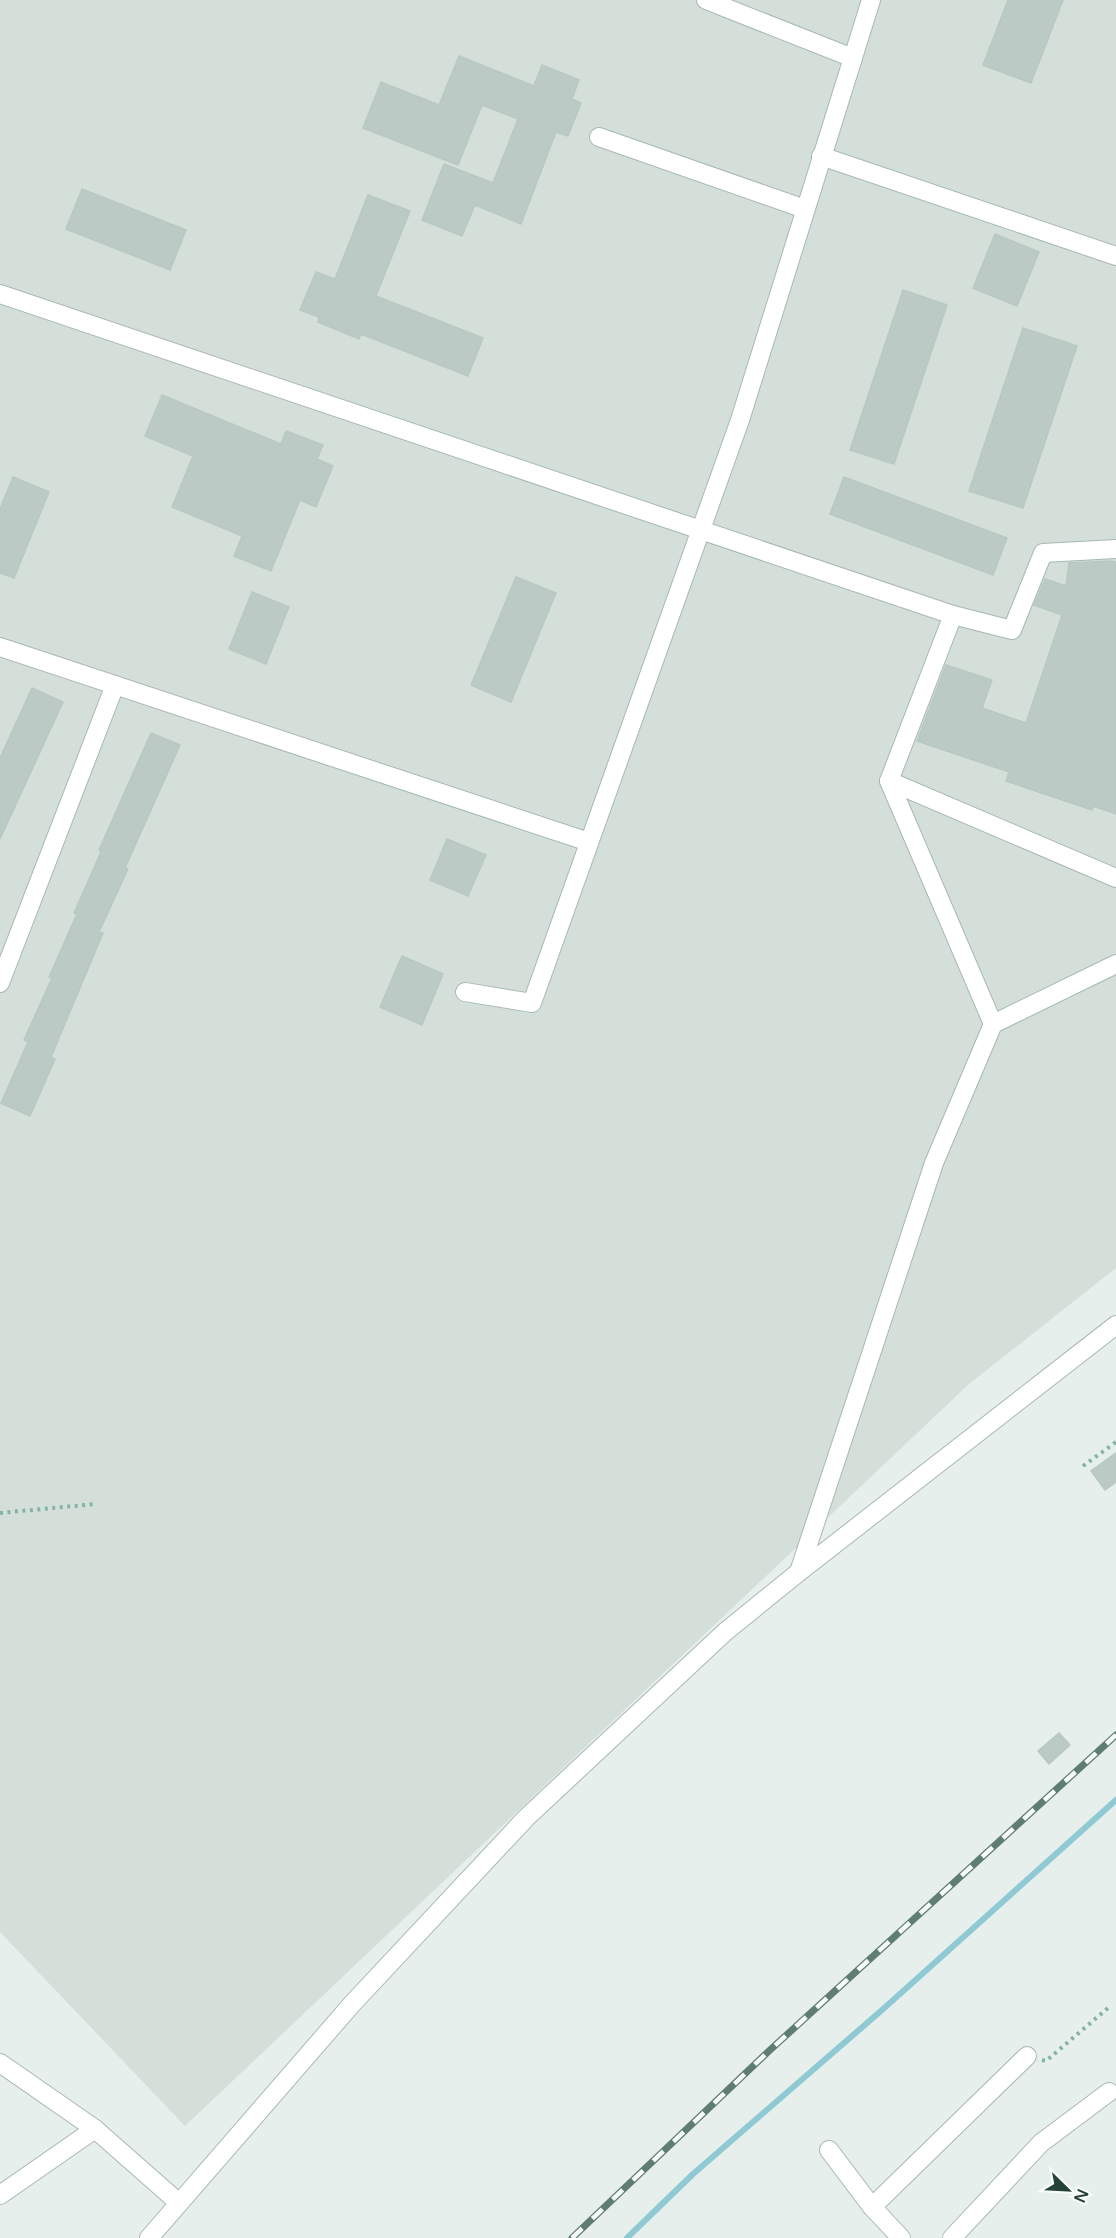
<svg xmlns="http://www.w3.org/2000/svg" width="1116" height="2238" font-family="'Varela Round',sans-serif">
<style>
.built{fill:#d4dfda}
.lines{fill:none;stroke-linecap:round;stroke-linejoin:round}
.stream{stroke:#8ec9d4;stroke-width:6}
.building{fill:#bbcac4;stroke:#b8c9c2;stroke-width:1.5}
.minor-casing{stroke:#a8b8b2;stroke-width:20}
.path{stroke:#86b3a5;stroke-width:4;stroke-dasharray:3 4.5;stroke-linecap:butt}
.minor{stroke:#fff;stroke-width:18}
.rail-casing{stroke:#5f7d75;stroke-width:7}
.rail{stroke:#f7fbf9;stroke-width:4.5;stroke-dasharray:14;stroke-linecap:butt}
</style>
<rect width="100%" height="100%" fill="#e6efeb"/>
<polygon class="built" points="0,0 1116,0 1116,1268 969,1384 185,2126 0,1932"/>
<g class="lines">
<polyline class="stream" points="627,2238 693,2174 882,2010 1116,1800"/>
</g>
<g class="building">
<polygon points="1008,0 1063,0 1031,83 983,65"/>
<polygon points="459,56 534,86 542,65 579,80 572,99 581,103 568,136 556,132 521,224 475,205 462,236 422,220 444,164 493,183 518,119 482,105 458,165 363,128 381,82 439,105"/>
<polygon points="82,189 186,230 170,270 66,229"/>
<polygon points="368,195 410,211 376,296 483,338 468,376 361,334 359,339 318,322 319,317 300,310 316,272 335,279"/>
<polygon points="995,234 1039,252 1017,306 973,288"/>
<polygon points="903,290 947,305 894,464 850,450"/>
<polygon points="1023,328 1077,346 1023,508 969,491"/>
<polygon points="162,395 281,444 286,431 323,445 317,459 333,466 316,507 300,500 271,571 234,556 242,536 172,507 193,456 145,436"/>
<polygon points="13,477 49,492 14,578 0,573 0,509"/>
<polygon points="844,477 1007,538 993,575 830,514"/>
<polygon points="1112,561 1116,562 1116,814 1093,806 1092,810 1006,781 1009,772 917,741 946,665 992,680 982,708 1026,723 1062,615 1034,605 1045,579 1066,586 1069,563"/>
<polygon points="516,577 556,593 511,702 471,685"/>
<polygon points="252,592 289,607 266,664 229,649"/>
<polygon points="32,688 63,702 0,839 0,758"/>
<polygon points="151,733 180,745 125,868 128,869 99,932 103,933 51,1057 55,1059 30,1116 1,1103 28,1042 24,1040 52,978 49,977 77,914 74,913 101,852 99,850"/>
<polygon points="447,839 486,855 468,896 430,880"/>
<polygon points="402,956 443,974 422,1025 380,1007"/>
<polygon points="1116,1453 1116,1482 1105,1490 1091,1471"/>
<polygon points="1059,1733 1070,1745 1049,1764 1038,1751"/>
</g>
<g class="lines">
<g class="minor-casing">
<g id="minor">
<polyline points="706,0 853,58"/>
<polyline points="599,137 805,209"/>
<polyline points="821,156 1116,256"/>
<polyline points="0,294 953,615"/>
<polyline points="0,647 589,842"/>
<polyline points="889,781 1116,878"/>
<polyline points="0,983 115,685"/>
<polyline points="465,992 532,1003 740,420 871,0"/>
<polyline points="993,1024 889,781 953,615 1012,630 1043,553 1116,549"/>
<polyline points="799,1572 934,1163 993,1024 1116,964"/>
<polyline points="0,2063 95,2129"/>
<polyline points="829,2150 872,2207 901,2238"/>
<polyline points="0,2195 95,2129 179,2203"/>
<polyline points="872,2207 1027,2056"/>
<polyline points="149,2238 352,2004 526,1818 725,1632 799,1572 1116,1325"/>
<polyline points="952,2238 1041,2143 1109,2092"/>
</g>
</g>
<g class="path">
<polyline points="1083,1466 1116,1442"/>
<polyline points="0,1513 95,1504"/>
<polyline points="1042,2060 1046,2061 1108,2008"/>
</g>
<use href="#minor" class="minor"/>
<g class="rail-casing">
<polyline id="rail" points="572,2238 770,2050 1116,1735"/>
</g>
<use href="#rail" class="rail"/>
</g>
<g transform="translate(1068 2190) rotate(114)" stroke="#f7fbf9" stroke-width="4.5" paint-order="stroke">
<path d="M0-4.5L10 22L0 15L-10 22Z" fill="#24423a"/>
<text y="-9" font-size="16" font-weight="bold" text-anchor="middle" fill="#24423a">N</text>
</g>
</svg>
